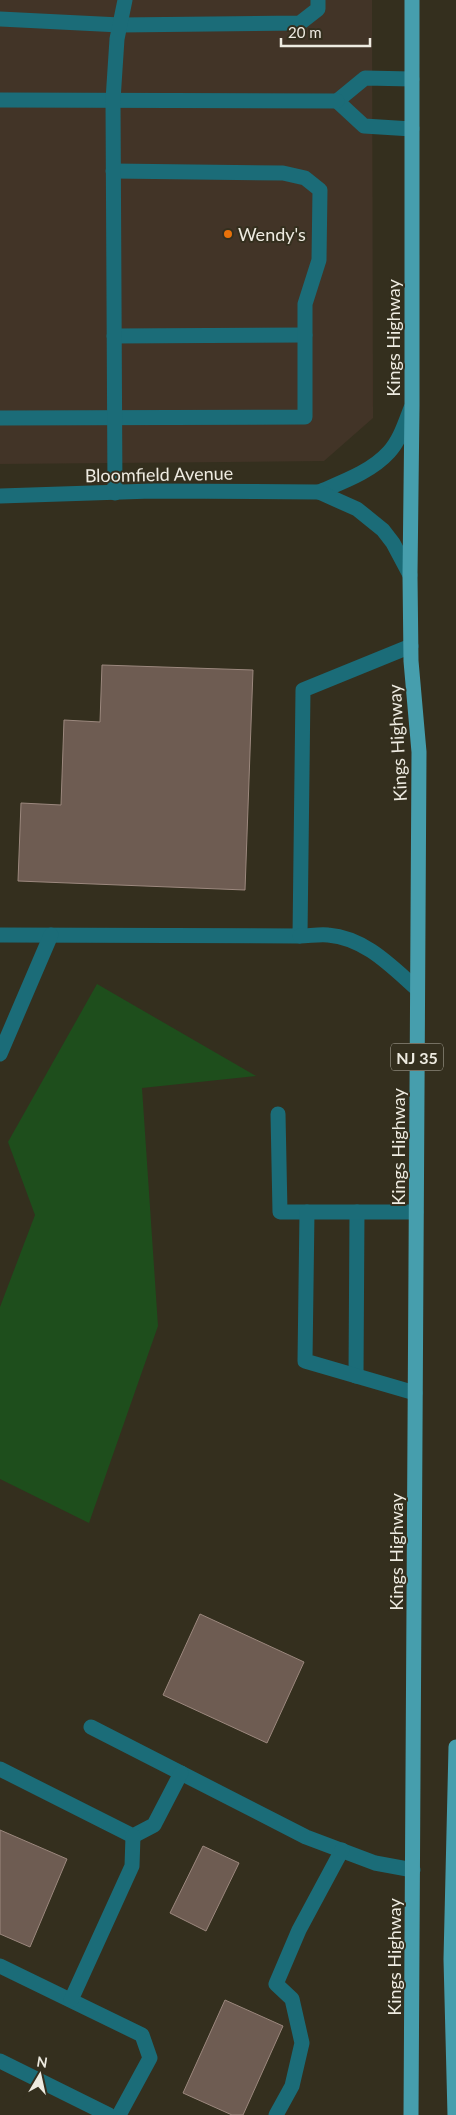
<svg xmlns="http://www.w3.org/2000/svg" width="456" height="2115" font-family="Lato,sans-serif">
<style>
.commercial{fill:#423427}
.green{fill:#1e4e1c}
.building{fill:#6e5c52;stroke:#9c887e}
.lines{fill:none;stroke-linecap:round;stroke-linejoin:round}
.minor{stroke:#1b6c78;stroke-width:15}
.major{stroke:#469ead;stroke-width:15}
.food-dot{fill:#e8710a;stroke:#342f1e;stroke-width:2}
.labels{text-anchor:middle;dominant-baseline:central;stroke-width:4;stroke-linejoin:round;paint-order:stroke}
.shield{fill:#342f1e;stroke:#b6b3a6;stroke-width:1}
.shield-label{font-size:16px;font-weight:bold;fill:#eeebe1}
.poi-label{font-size:18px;fill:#eeebe1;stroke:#342f1e;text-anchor:start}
.street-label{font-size:18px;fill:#eeebe1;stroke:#342f1e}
</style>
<rect width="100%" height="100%" fill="#342f1e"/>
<polygon class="commercial" points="0,0 372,0 373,418 324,461 0,464"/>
<polygon class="green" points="97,984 256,1076 142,1088 158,1326 89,1523 0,1479 0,1307 35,1215 8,1142"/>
<g class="building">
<polygon points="102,665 253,670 245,890 18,881 21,803 61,805 64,720 100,722"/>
<polygon points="200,1614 304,1662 267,1743 163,1695"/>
<polygon points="0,1830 67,1859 30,1947 0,1934"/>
<polygon points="203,1846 239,1863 206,1931 170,1913"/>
<polygon points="225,2000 283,2026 243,2115 232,2115 183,2093"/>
</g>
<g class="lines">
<g class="minor">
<polyline points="0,19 120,25 300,23 318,9 318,0"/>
<polyline points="412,79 365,78 337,101 364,126 412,129"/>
<polyline points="0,100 337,101"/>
<polyline points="114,336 305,335"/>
<polyline points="0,418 305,417 305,304 319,260 320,190 305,178 283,173 113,171"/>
<path d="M319,492C342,482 371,472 389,452C400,440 405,423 411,408"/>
<polyline points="115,493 113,100 117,39 125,0"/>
<polyline points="0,496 152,491 319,492 357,509 383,530 393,543 410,575"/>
<polyline points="0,935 300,936 303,690 411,646"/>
<path d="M300,936C309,936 319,934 328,935C365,938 391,966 417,989"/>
<polyline points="0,1054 51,935"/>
<polyline points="278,1114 280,1212 307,1212"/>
<polyline points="356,1376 357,1212"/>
<polyline points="415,1393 305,1361 307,1212 416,1212"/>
<polyline points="91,1727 306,1837 375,1863 413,1870"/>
<polyline points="0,1769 133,1836 154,1825 181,1773"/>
<polyline points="0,1966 142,2035 150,2058 119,2115"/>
<polyline points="71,2000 132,1866 133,1836"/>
<polyline points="0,2061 109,2115"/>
<polyline points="276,2115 292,2086 302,2043 292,1999 276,1984 299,1930 342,1850"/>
</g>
<g class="major">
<polyline points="411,2115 419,752 411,661 410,575 412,406 412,0"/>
<polyline points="455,2115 451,1959 456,1747"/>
</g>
</g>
<circle class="food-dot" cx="228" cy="234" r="5"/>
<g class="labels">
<rect class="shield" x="391" y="1043.5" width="52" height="27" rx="4"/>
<g class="shield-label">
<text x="417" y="1057">NJ 35</text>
</g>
<g class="poi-label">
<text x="238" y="234">Wendy's</text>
</g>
<g class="street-label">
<text transform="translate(393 338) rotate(-90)">Kings Highway</text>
<text transform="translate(159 474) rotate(-1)">Bloomfield Avenue</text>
<text transform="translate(397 743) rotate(-93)">Kings Highway</text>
<text transform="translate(398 1147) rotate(-90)">Kings Highway</text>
<text transform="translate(396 1552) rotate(-90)">Kings Highway</text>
<text transform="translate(394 1957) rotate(-90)">Kings Highway</text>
</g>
</g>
<g transform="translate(40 2075) rotate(9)" stroke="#342f1e" stroke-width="4" paint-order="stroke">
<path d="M0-4L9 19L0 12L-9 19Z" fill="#eeebe1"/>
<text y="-8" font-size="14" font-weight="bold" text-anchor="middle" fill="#eeebe1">N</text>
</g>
<path d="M281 38v8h89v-8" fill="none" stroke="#eeebe1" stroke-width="2.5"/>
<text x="288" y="38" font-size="15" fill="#eeebe1" stroke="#342f1e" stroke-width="4" paint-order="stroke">20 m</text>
</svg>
